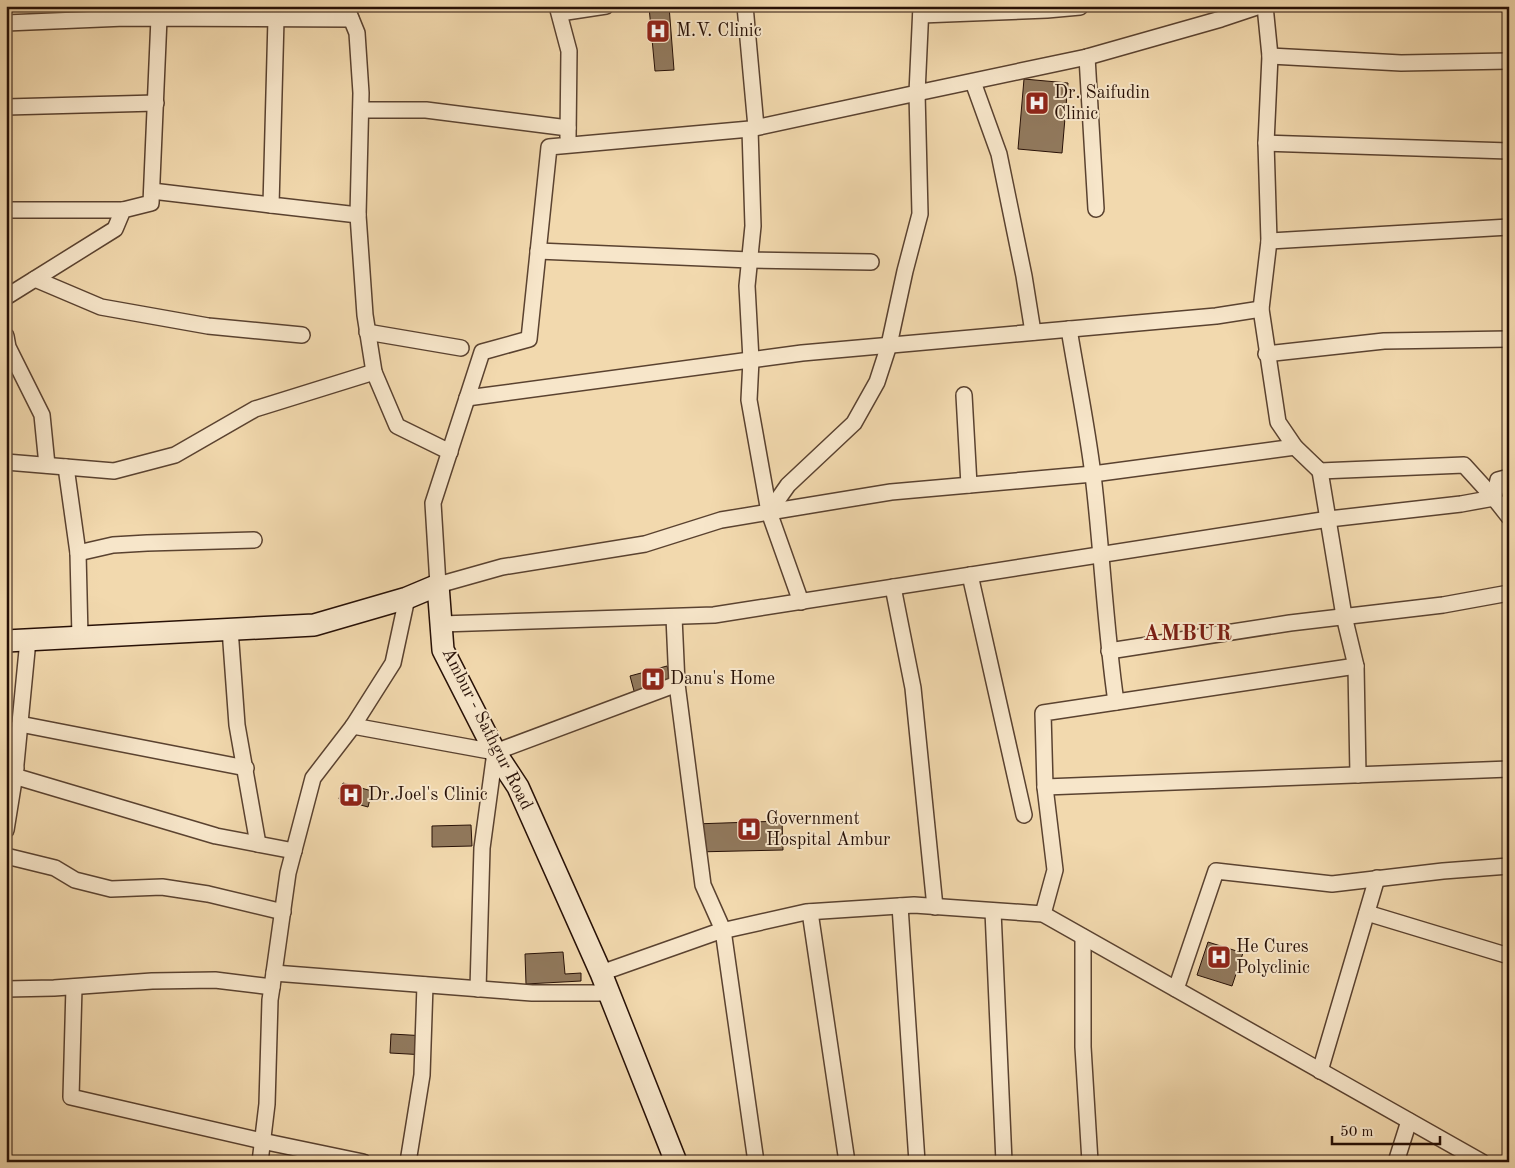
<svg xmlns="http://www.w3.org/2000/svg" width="1515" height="1168" font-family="'Old Standard TT',serif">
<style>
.building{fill:#91795d;stroke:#271006}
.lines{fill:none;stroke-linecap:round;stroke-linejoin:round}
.minor-casing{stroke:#5a4230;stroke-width:18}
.secondary-casing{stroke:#271006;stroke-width:24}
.minor{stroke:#f7e6ca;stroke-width:15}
.secondary{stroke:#f7e6ca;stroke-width:21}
.labels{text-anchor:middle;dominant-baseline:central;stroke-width:4;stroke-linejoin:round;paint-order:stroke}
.poi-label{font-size:18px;fill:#271006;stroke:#f7e6ca;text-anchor:start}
.street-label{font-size:18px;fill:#271006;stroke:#f7e6ca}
.district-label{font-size:22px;font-weight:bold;letter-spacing:1px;fill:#7a1f14;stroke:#f7e6ca}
</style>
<rect width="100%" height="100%" fill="#f2d9ae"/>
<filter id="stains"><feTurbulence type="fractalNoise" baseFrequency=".004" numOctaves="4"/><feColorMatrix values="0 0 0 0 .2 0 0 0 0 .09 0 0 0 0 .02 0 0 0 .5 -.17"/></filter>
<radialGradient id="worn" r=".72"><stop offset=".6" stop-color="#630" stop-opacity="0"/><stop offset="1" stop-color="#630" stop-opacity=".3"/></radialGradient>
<g class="building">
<polygon points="669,6 674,70 655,71 649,7"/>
<polygon points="1024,79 1068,83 1062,153 1018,149"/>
<polygon points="667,666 674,692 637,702 630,676"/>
<polygon points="343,783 372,791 368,807 339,799"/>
<polygon points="782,821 783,850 695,852 694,824"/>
<polygon points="471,825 472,846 432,847 432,826"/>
<polygon points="1208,942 1243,953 1232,986 1197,975"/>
<polygon points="563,952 565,974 581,973 581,981 526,984 525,954"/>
<polygon points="391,1034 427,1036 426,1055 390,1053"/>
</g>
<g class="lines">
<g class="minor-casing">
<g id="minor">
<polyline points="346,6 357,33 361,93 358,215 365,315 374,372 397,426 450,452"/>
<polyline points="557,6 569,51 568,137"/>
<polyline points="745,6 756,127"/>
<polyline points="921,6 917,93 750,129 549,147 529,339 482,352 433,503 438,585 502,567 645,544 721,520 769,512 788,485 854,423 877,382 889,345 905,271 920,214 917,93 1087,57 1221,19 1260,6"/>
<polyline points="1265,6 1270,56 1266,143 1269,241 1261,309 1278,422 1295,447 1320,471 1464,465 1494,498 1509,517"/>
<polyline points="560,13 606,6"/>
<polyline points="921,15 1047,10 1080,7 1080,6"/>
<polyline points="276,19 271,205 358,215"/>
<polyline points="6,23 125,18 351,19"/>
<polyline points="1270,56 1401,63 1509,61"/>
<polyline points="1087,57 1096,209"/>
<polyline points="973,82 999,154 1024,276 1033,332"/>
<polyline points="6,107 156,103"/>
<polyline points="361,110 426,110 568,128"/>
<polyline points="750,129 753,226 747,286 751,360 749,400 769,512 801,602"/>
<polyline points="1266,143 1509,151"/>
<polyline points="152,191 271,205"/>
<polyline points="6,210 123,210"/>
<polyline points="1269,241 1509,227"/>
<polyline points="538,251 750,260 871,262"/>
<polyline points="35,279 101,307 208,326 302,335"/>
<polyline points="6,297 115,229 123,210 151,203 159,18"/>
<path d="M1069,329C1077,378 1087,426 1093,475C1102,550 1105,626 1116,702"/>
<polyline points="367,332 461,348"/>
<polyline points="6,336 8,347 42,415 47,465"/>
<polyline points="1266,354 1384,341 1509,339"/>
<polyline points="964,395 969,485"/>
<polyline points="467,398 802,353 1216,316 1261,309"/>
<polyline points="6,462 114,471 175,455 255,409 374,372"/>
<polyline points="66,467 78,553 80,637"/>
<polyline points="1320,471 1344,616 1356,666 1358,775"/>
<polyline points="769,512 891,492 1093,474 1295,447"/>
<polyline points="78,553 113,545 147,543 254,540"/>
<polyline points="970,575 1024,815"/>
<polyline points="893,587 913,688 935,907"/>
<polyline points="674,617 677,684 703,885 723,930 756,1162"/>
<polyline points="441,624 714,615 1329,519 1461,504 1494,498 1498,480 1509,477"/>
<polyline points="230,629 237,725 258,844"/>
<polyline points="1109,651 1290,623 1443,605 1509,593"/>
<polyline points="20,724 246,768"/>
<polyline points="353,726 495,752 677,684"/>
<polyline points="6,761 16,764 28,640"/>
<polyline points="14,776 216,836 294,851"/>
<polyline points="1045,787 1509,769"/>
<polyline points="6,830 16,768"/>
<polyline points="6,856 55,868 75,880 111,889 162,887 208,894 283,912"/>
<polyline points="900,906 917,1162"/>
<polyline points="993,911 1004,1162"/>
<polyline points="810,912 847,1162"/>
<polyline points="1367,913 1509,956"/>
<polyline points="1043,914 1055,870 1045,787 1043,713 1356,666"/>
<polyline points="1083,937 1083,1047 1090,1162"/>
<polyline points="274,973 532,993 609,993"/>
<polyline points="601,973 717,932 806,912 914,905 1043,914 1482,1162"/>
<polyline points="74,987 71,1097 262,1141 363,1162"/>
<polyline points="6,989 54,988 152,981 215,980 272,987"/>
<polyline points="478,989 482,848 495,752"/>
<polyline points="1176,989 1216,871 1332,884 1443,871 1509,866"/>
<polyline points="1320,1071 1377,878"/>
<polyline points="260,1162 267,1104 270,1000 272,987 288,873 313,778 353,726 393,663 407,598"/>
<polyline points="408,1162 422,1075 425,985"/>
<polyline points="1396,1162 1409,1121"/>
</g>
</g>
<g class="secondary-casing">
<polyline id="secondary" points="6,641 314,625 407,598 438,585 443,650 495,752 518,787 601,973 676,1162"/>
</g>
<use href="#minor" class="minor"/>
<use href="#secondary" class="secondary"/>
</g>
<defs>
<g id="hospital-square" transform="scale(1.25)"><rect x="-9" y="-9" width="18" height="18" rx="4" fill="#8f2418" stroke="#f7e6ca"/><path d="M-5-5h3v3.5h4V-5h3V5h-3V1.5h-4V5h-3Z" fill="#fff"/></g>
</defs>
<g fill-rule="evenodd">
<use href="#hospital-square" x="658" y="31"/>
<use href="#hospital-square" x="1037" y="103"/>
<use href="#hospital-square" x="653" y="679"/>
<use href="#hospital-square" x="351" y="795"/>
<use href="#hospital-square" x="749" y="829"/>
<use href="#hospital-square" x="1219" y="957"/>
</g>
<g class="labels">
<g class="poi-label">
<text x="676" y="31">M.V. Clinic</text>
<text x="1054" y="93">Dr. Saifudin<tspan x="1054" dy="21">Clinic</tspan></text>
<text x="670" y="679">Danu's Home</text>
<text x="368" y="795">Dr.Joel's Clinic</text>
<text x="766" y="819">Government<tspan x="766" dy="21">Hospital Ambur</tspan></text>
<text x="1236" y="947">He Cures<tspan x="1236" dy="21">Polyclinic</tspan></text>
</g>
<g class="street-label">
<text transform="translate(487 729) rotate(63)">Ambur - Sathgur Road</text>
</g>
<g class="district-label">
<text x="1188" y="634">AMBUR</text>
</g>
</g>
<rect width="1515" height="1168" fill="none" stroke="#f2d9ae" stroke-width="25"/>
<rect x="8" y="8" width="1500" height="1153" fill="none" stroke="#271006" stroke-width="2.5"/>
<rect x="12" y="12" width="1490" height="1143" fill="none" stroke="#271006"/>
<path d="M1332 1136v8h108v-8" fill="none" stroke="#271006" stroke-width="2.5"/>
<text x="1340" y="1136" font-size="15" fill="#271006" stroke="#f7e6ca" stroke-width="4" paint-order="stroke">50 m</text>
<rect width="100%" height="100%" filter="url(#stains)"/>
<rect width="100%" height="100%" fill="url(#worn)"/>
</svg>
